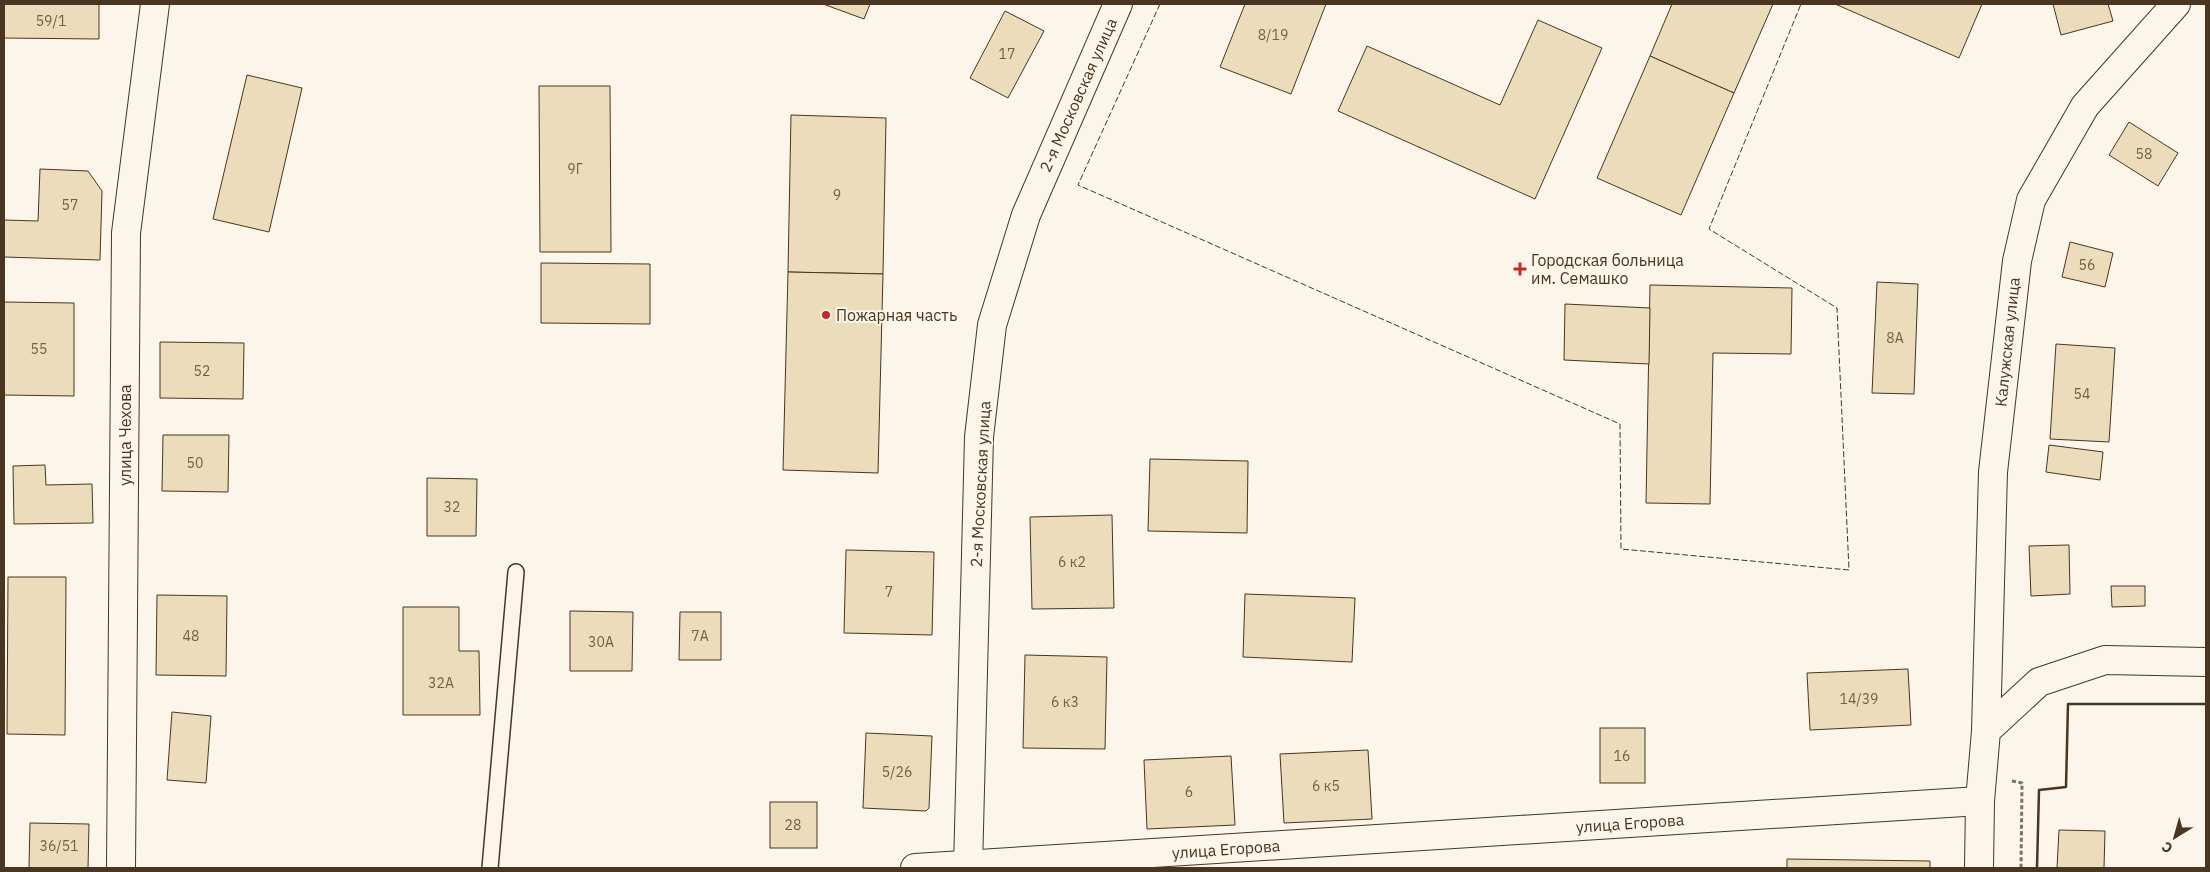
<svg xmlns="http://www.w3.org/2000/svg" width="2210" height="872" font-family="'IBM Plex Sans',sans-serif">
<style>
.building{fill:#ecdcbc;stroke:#4a3520}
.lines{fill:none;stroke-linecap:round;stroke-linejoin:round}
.service-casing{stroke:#4a3520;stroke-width:18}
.minor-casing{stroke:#4a3520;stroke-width:30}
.tertiary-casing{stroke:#4a3520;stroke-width:30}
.path{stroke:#7f6f5c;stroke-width:3;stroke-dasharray:4 2.5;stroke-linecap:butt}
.service{stroke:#fbf6e9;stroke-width:15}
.minor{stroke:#fbf6e9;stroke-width:28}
.tertiary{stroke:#fbf6e9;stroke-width:28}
.fence{stroke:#4a3520;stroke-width:1;stroke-dasharray:6 2.5;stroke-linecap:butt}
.wall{stroke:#4a3520;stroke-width:2.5}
.poi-dot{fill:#c62828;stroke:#fbf6e9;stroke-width:2}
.labels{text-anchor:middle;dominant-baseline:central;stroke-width:4;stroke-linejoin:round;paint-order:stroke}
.number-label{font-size:14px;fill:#725f47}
.street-label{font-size:16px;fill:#4a3520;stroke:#fbf6e9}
.poi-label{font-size:16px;fill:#4a3520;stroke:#fbf6e9;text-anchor:start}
</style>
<rect width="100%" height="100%" fill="#fbf6e9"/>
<g class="building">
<polygon points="4,4 99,4 99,39 4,38"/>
<polygon points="823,4 870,4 864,19"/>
<polygon points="1245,4 1326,4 1291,94 1220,67"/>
<polygon points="1672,4 1773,4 1734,93 1650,56"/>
<polygon points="1835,4 1982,4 1959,58"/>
<polygon points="2053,4 2108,4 2113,21 2061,35"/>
<polygon points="1005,11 1044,31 1008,98 970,78"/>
<polygon points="1538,20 1602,48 1535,199 1338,111 1367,46 1500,105"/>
<polygon points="1650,56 1734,93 1681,215 1597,178"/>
<polygon points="247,75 302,88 269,232 213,219"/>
<polygon points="539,86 610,86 611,252 540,252"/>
<polygon points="791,115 886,118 883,274 788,272"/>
<polygon points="2129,122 2178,153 2158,186 2109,155"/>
<polygon points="40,169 88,171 102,191 100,260 4,257 4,220 38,221"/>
<polygon points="2070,242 2113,253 2105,287 2062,277"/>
<polygon points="541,263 650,264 650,324 541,323"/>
<polygon points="788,272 883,274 878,473 783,470"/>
<polygon points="1877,282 1918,284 1914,394 1872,393"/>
<polygon points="1650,285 1792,288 1791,354 1713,353 1710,504 1646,503"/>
<polygon points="4,302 74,303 74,396 4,395"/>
<polygon points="1565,304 1650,308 1649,364 1564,360"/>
<polygon points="160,342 244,343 243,399 160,398"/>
<polygon points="2056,344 2115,348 2109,442 2050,439"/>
<polygon points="163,435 229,435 228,492 162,491"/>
<polygon points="2049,445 2103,452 2100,480 2046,472"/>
<polygon points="1150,459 1248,461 1247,533 1148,531"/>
<polygon points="45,465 46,485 92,484 93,523 14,524 13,466"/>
<polygon points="427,478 477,479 476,536 427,536"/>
<polygon points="1112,515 1114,608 1032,609 1030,517"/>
<polygon points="2069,545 2070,594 2031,596 2029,546"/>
<polygon points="846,550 934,552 932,635 844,633"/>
<polygon points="8,577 66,577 65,735 7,734"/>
<polygon points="2111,586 2145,586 2145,606 2112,607"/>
<polygon points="1245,594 1355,598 1352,662 1243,657"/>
<polygon points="157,595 227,596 226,676 156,675"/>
<polygon points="403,607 459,607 459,651 479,651 480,715 403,715"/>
<polygon points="570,611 633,612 632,671 570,671"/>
<polygon points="680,612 721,612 721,660 679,660"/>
<polygon points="1025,655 1107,657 1105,749 1023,748"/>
<polygon points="1908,669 1911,725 1810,730 1807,673"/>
<polygon points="172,712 211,716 206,783 167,780"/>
<rect x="1600" y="728" width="45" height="55"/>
<polygon points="866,733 932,736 929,808 926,811 863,808"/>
<polygon points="1368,750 1372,819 1284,823 1280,754"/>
<polygon points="1231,756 1235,825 1147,829 1144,760"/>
<rect x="770" y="802" width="47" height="46"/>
<polygon points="30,823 89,824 88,868 29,868"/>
<polygon points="2059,830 2105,831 2104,868 2057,868"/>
<polygon points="1787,859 1930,861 1930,868 1787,868"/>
</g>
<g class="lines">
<g class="service-casing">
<polyline id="service" points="490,868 516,572"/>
</g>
<g class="minor-casing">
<g id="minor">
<polyline points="1986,731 1993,472 2017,261 2031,200 2085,106 2176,4"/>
<polyline points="121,868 126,233 155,4"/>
<polyline points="915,868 1980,801"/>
<polyline points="1979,868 1980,801 1986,731 2039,682 2105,660 2206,662"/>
</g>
</g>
<g class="tertiary-casing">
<polyline id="tertiary" points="968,868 979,437 992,325 1026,215 1118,4"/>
</g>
<polyline class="path" points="2012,781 2022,783 2021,868"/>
<use href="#service" class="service"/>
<use href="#minor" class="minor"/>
<use href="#tertiary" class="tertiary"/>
<polyline class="fence" points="1160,4 1078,185 1620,424 1621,549 1849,570 1837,308 1709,229 1801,4"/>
<polyline class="wall" points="2037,868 2039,790 2066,787 2068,704 2206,704"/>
</g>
<g class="poi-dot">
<path d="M1517.5 261.5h5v5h5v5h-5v5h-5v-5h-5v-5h5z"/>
<circle cx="826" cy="315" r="5"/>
</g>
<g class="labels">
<g class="number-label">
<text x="51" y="21">59/1</text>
<text x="1273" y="35">8/19</text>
<text x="1007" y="54">17</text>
<text x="2144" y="154">58</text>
<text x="575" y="169">9Г</text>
<text x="837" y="195">9</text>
<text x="70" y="205">57</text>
<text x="2087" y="265">56</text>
<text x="1895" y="338">8А</text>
<text x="39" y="349">55</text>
<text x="202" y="371">52</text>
<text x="2082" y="394">54</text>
<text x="195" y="463">50</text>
<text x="452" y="507">32</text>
<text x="1072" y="562">6 к2</text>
<text x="889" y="592">7</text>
<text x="191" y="636">48</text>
<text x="700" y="636">7А</text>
<text x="601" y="642">30А</text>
<text x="441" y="683">32А</text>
<text x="1859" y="699">14/39</text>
<text x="1065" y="702">6 к3</text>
<text x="1622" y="756">16</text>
<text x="897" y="772">5/26</text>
<text x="1326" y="786">6 к5</text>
<text x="1189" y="792">6</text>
<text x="793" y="825">28</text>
<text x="59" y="846">36/51</text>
</g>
<g class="street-label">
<text transform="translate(1078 95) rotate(-66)">2-я Московская улица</text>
<text transform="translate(2007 342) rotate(-84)">Калужская улица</text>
<text transform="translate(125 435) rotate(-90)">улица Чехова</text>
<text transform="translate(980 484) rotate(-87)">2-я Московская улица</text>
<text transform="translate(1630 823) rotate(-4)">улица Егорова</text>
<text transform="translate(1226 849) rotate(-4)">улица Егорова</text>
</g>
<g class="poi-label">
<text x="1531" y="260">Городская больница<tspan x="1531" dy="18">им. Семашко</tspan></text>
<text x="836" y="315">Пожарная часть</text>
</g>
</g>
<rect width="2210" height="872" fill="none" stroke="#4a3520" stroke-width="10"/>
<g transform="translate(2175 837) rotate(217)" stroke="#fbf6e9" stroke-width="4" paint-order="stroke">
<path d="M0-4L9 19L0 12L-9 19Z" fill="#4a3520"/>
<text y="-8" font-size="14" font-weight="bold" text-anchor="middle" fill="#4a3520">С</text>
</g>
</svg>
